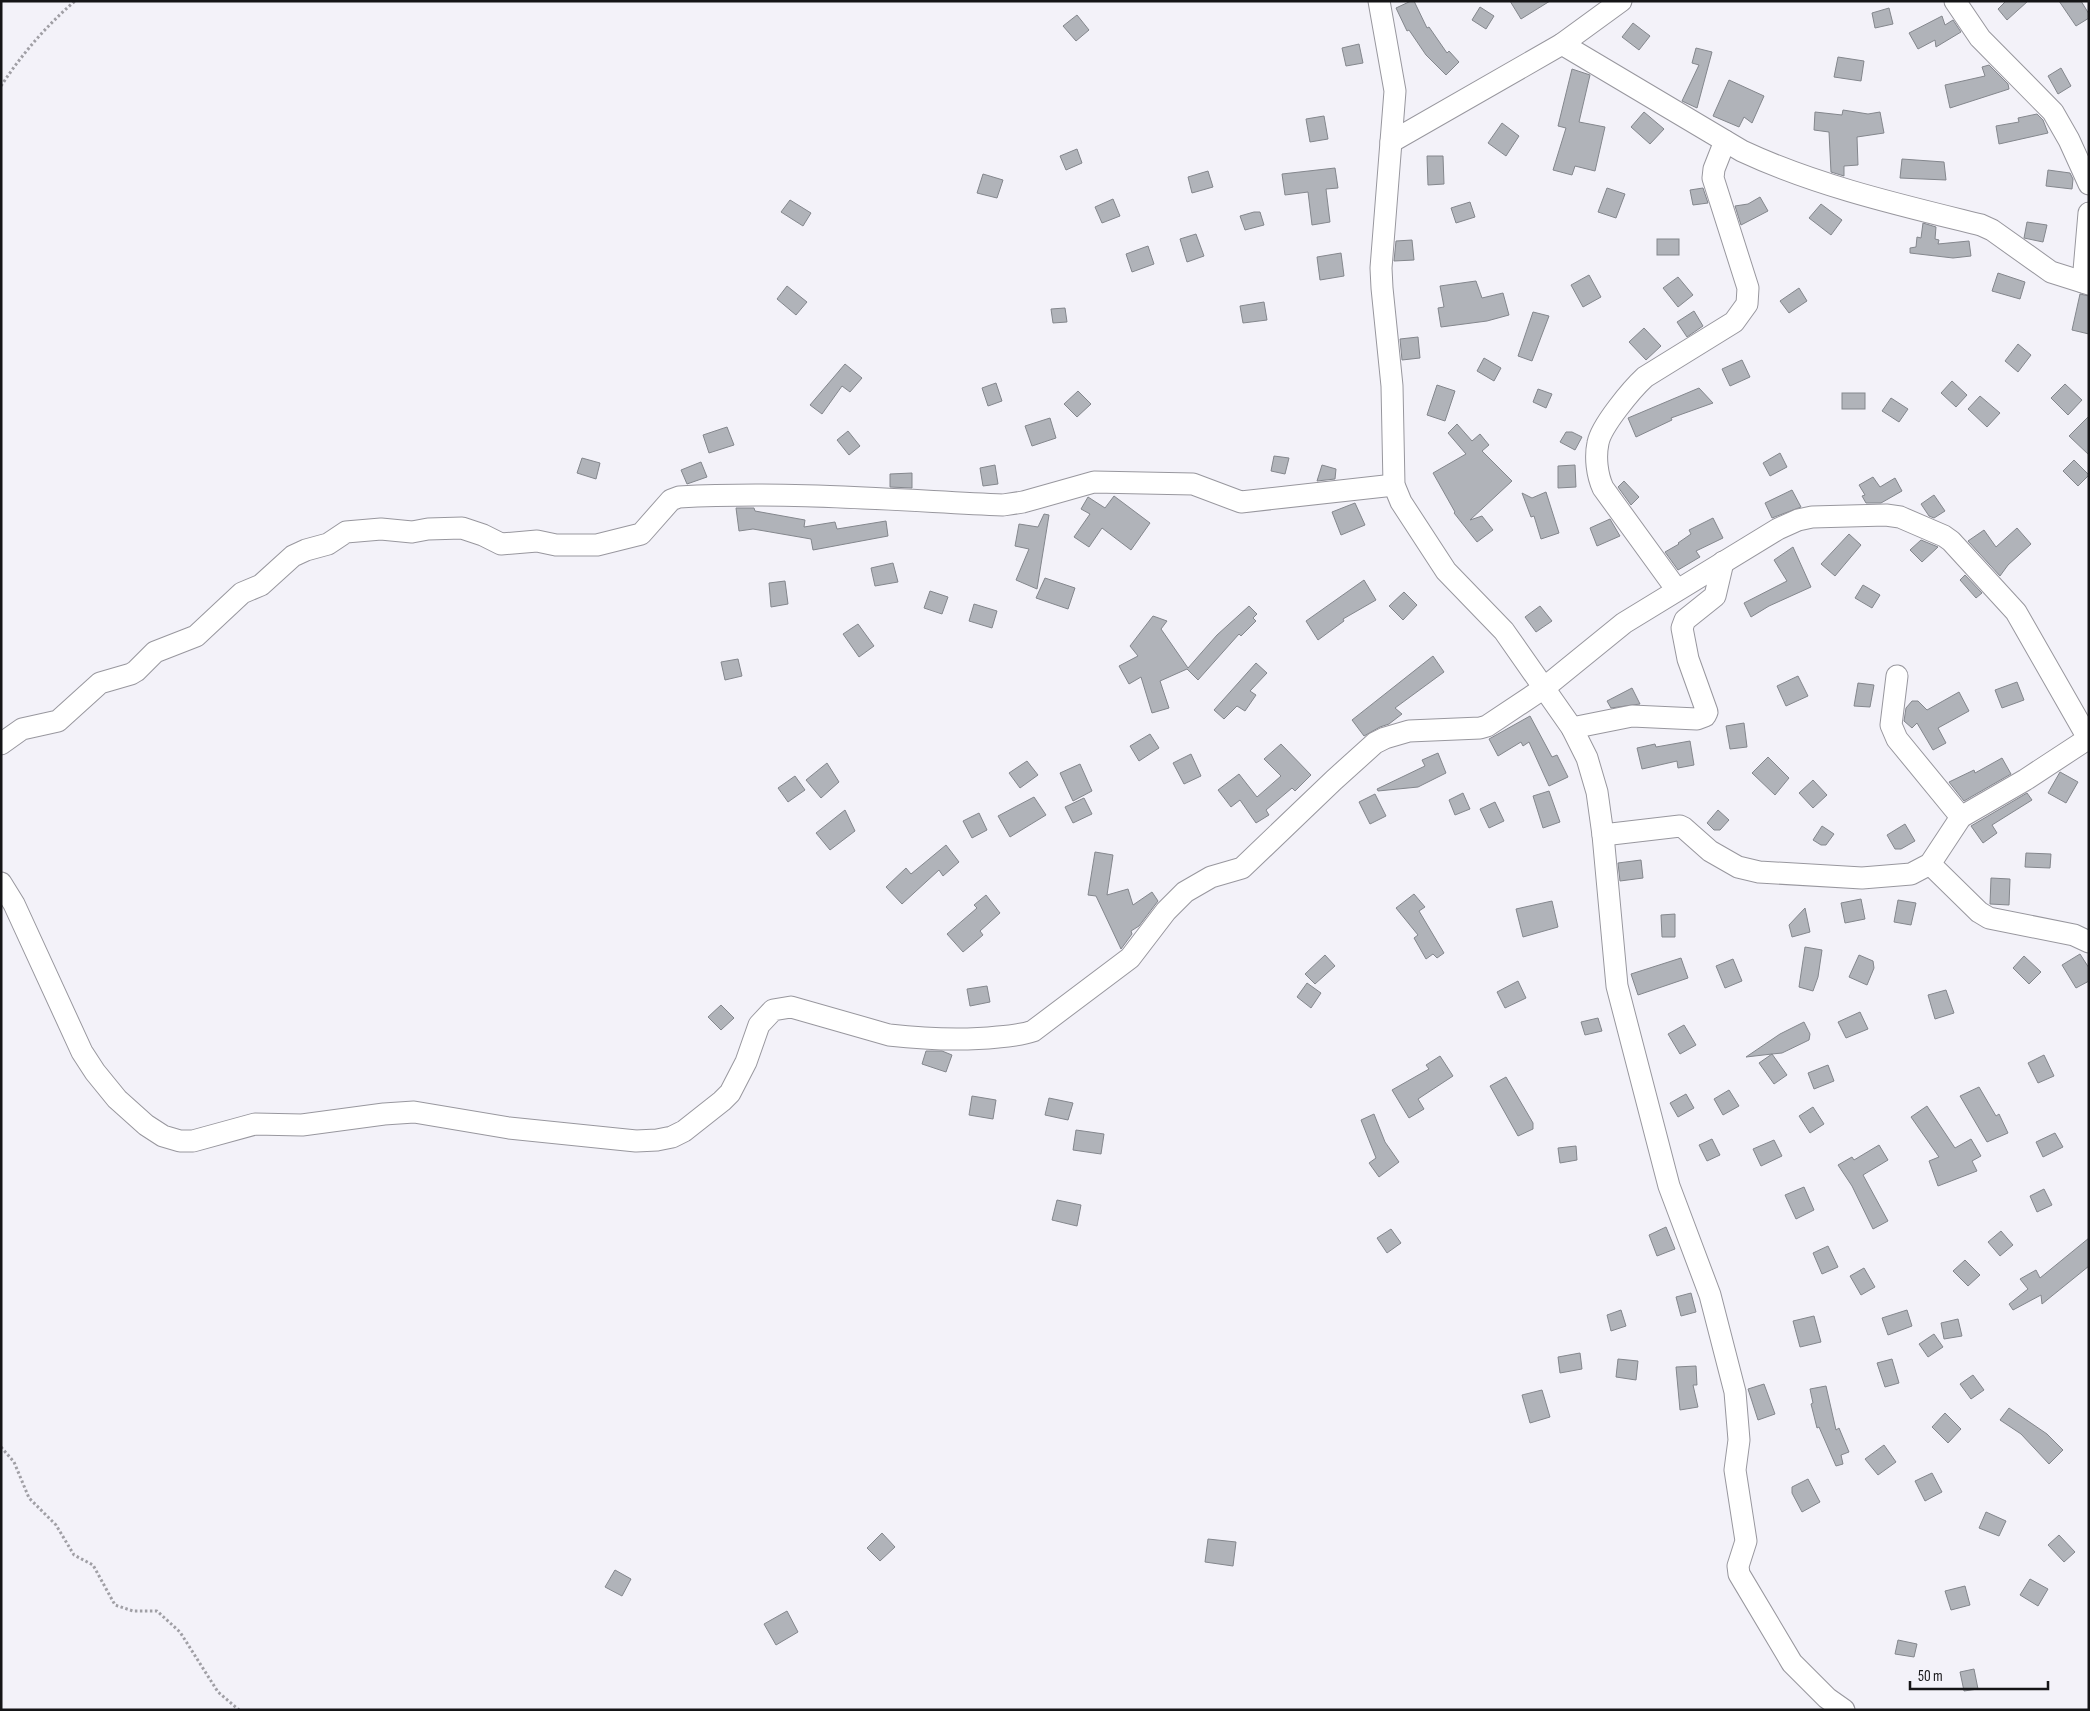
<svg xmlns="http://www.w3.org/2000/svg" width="2090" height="1711" font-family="'Sofia Sans Condensed',sans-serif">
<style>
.building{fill:#b0b3b9;stroke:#84878d}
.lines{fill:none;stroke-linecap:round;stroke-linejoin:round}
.street-casing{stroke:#98979e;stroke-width:23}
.path{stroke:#a09fa5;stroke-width:3;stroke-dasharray:2.5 2.5;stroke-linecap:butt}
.street{stroke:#fff;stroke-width:21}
</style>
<rect width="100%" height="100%" fill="#f3f2f9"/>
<g class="building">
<polygon points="1411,1 1414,1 1427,28 1429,27 1447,53 1449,51 1459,62 1446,75 1426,55 1409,30 1407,31 1396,8"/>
<polygon points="1510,1 1550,1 1521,19"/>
<polygon points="2006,1 2028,1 2007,20 1998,9"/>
<polygon points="2059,1 2081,1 2089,14 2089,18 2076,26"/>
<polygon points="1480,7 1494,16 1486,29 1472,20"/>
<polygon points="1889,8 1893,24 1875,28 1872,13"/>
<polygon points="1077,15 1089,30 1076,41 1063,26"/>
<polygon points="1942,16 1945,25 1953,20 1961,32 1936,47 1935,40 1918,49 1909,33"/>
<polygon points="1633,23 1650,36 1639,50 1622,37"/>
<polygon points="1359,44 1363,63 1346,66 1342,48"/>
<polygon points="1696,48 1712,52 1697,108 1682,101 1699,65 1692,63"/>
<polygon points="1838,57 1864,61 1861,81 1834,77"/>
<polygon points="1989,65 2008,84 2009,89 1950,108 1945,85 1985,76 1982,67"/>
<polygon points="2061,68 2071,86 2058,94 2048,76"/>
<polygon points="1572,69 1590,75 1579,122 1605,127 1595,171 1575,166 1572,175 1553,170 1566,128 1558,126"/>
<polygon points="1729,80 1764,96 1752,123 1744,117 1739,127 1713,116"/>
<polygon points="1843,110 1868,114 1880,112 1884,133 1857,137 1858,165 1844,166 1844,176 1831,172 1829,132 1814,130 1815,112 1842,115"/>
<polygon points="1644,112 1664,129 1650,144 1631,127"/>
<polygon points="2037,114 2043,120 2048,133 1999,144 1996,126 2019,122 2018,118"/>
<polygon points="1324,116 1328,139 1310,142 1306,119"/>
<polygon points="1502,123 1519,136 1506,156 1488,143"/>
<polygon points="1077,149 1082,163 1066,170 1060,156"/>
<polygon points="1427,156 1443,156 1444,184 1428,185"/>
<polygon points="1902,159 1944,162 1946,180 1900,178"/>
<polygon points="1335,168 1338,188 1326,189 1330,222 1312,225 1308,192 1285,195 1282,174"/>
<polygon points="2048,170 2070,173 2073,179 2072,189 2046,186"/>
<polygon points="1208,171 1213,187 1192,193 1188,177"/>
<polygon points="983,174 1003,180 997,198 977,193"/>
<polygon points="1607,188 1625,194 1616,218 1598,212"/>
<polygon points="1703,188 1708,203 1693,205 1690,190"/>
<polygon points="1760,197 1768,211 1741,225 1735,206 1748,204"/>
<polygon points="1113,199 1120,216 1102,223 1095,207"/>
<polygon points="790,200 811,213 803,226 781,212"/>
<polygon points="1470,202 1475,217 1456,223 1451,208"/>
<polygon points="1821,204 1842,220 1831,235 1809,218"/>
<polygon points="1254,212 1260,212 1264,225 1245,230 1240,216"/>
<polygon points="2027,222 2047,225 2043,242 2024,238"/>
<polygon points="1923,223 1936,227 1935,239 1939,240 1938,244 1969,241 1971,256 1953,258 1910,253 1910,248 1916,247 1917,237 1921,238"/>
<polygon points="1196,234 1204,256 1187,262 1180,239"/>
<rect x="1657" y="239" width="22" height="16"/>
<polygon points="1412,240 1414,260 1394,261 1396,241"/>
<polygon points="1148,246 1154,264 1132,272 1126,254"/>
<polygon points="1341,253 1344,276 1320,280 1317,257"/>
<polygon points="1998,273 2025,282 2020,299 1992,291"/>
<polygon points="1589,275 1601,297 1583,307 1571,285"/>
<polygon points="1678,277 1693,295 1678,307 1663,288"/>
<polygon points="1476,281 1482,298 1503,293 1509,315 1487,321 1441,327 1438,308 1444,307 1440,286"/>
<polygon points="787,286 807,302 796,315 777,299"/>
<polygon points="1799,288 1807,301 1789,313 1780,301"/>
<polygon points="2080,294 2089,296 2089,334 2072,330"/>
<polygon points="1264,302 1267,320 1243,323 1240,306"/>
<polygon points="1065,308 1067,322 1053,323 1051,309"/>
<polygon points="1694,311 1703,326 1687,337 1677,322"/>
<polygon points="1533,312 1549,316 1532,361 1518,356"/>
<polygon points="1644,328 1661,346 1646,360 1629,342"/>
<polygon points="1418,337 1420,358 1402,360 1400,339"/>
<polygon points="2018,344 2031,355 2018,372 2005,361"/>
<polygon points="1484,358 1501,368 1494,381 1477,371"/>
<polygon points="1742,360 1750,377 1730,386 1722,369"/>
<polygon points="845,364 862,378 850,392 842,386 822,414 810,405"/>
<polygon points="1952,381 1967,395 1956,407 1941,393"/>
<polygon points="996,383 1002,401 988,406 982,388"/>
<polygon points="2065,384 2082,400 2068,415 2051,398"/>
<polygon points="1437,385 1455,391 1445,421 1427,415"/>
<polygon points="1699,388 1713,403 1671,418 1672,420 1636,437 1628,418"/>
<polygon points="1538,389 1552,394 1546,408 1533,402"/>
<polygon points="1078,391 1091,404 1077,417 1064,404"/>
<rect x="1842" y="393" width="23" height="16"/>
<polygon points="1980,396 2000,413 1987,427 1968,409"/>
<polygon points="1891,398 1908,409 1899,422 1882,411"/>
<polygon points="2089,416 2089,455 2069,436"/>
<polygon points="1050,418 1056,438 1032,446 1025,426"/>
<polygon points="1457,424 1472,441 1480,434 1489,445 1482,451 1512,481 1470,520 1482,516 1493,530 1477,542 1454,513 1455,512 1433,473 1466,454 1448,433"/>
<polygon points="727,427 734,445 709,453 703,435"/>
<polygon points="848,431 860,446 849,455 837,440"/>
<polygon points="1566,432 1572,432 1582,437 1575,450 1560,442"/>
<polygon points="1780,453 1787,467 1770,476 1763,463"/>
<polygon points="1274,456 1289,458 1285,474 1271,471"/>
<polygon points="582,458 600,463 596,479 577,473"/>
<polygon points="2074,460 2089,475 2078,486 2063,471"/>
<polygon points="701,462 707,477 687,484 681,470"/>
<polygon points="995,465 998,484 983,486 980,468"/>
<polygon points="1322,465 1336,469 1335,479 1317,481"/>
<polygon points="1575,465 1576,487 1558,488 1558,466"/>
<polygon points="912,473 912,488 890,487 890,474"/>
<polygon points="1873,477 1880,487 1895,478 1902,491 1881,503 1866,503 1862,496 1865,495 1859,485"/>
<polygon points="1624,481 1639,497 1631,505 1618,487"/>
<polygon points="1792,490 1801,507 1772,518 1765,503"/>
<polygon points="1546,492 1559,533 1541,539 1534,516 1531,517 1522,493 1532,498"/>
<polygon points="1934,495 1945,511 1934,518 1929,516 1921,504"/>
<polygon points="1114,496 1150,523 1131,550 1102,528 1089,547 1074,537 1090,514 1081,509 1088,497 1105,508"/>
<polygon points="1355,503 1365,525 1341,535 1332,512"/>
<polygon points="736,508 754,508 755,511 805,520 804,527 835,522 837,529 886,521 888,536 813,550 811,539 753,529 739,531"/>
<polygon points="1044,514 1049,515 1037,589 1016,580 1029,549 1015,546 1019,524 1038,527"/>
<polygon points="1713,518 1723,538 1696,551 1700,557 1678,570 1665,552 1679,544 1678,543 1691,534 1689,530"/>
<polygon points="1610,519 1620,536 1597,546 1590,528"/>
<polygon points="2017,528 2031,544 2008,565 2000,576 1968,541 1984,530 1996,547"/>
<polygon points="1849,534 1861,545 1835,576 1821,564"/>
<polygon points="1921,540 1938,547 1922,562 1910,550"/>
<polygon points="1793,547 1811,587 1769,606 1751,617 1744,603 1787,581 1774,560"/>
<polygon points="893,563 898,582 875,586 871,568"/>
<polygon points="1965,575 1982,593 1976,598 1960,580"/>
<polygon points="1045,578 1075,588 1068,609 1036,598"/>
<polygon points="1364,580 1376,600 1343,619 1344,621 1318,640 1306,621"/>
<polygon points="785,581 788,604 771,607 769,583"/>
<polygon points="1863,585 1880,595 1872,608 1855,598"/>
<polygon points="930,591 948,597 942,614 924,608"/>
<polygon points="1404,592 1417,605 1403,620 1389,606"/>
<polygon points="974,604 997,611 992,628 969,621"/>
<polygon points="1249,606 1257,614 1253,618 1256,621 1241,636 1239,634 1198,680 1187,669 1160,681 1169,708 1152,713 1141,677 1129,684 1119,666 1138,656 1130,646 1153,616 1167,621 1161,629 1188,668 1217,635"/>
<polygon points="1540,606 1552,621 1536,632 1525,617"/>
<polygon points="858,624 874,646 859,657 843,634"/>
<polygon points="1433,656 1444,672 1395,708 1402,714 1389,724 1380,727 1364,736 1352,720"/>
<polygon points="738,659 742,676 725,680 721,662"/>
<polygon points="1256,663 1267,673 1250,691 1256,695 1245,711 1237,706 1224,719 1214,710"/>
<polygon points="1798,676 1808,696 1786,706 1777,686"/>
<polygon points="2017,682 2024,700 2002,708 1995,690"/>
<polygon points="1858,683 1874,685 1870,707 1854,706"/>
<polygon points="1632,688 1640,704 1611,708 1607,701"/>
<polygon points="1959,692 1969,711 1938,728 1946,743 1933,750 1917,723 1912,728 1904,721 1906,708 1912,701 1918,701 1927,710"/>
<polygon points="1530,716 1552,757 1557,755 1568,777 1549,786 1529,742 1523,746 1521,742 1498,756 1489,739"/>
<polygon points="1744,723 1747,747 1730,749 1726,726"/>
<polygon points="1150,734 1159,748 1139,761 1130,746"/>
<polygon points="1690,741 1694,765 1678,768 1677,761 1642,769 1637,748 1655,744 1656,747"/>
<polygon points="1281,744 1311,775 1295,791 1292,788 1266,810 1269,815 1256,823 1240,800 1231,807 1218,790 1239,774 1257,797 1281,776 1264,759"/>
<polygon points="1438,753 1446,773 1418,787 1378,791 1377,789 1425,766 1422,760"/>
<polygon points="1191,754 1201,776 1184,784 1173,763"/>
<polygon points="1768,757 1789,778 1775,795 1752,773"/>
<polygon points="2002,758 2011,774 1964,801 1949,782 1974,770 1975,773"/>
<polygon points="1027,761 1038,775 1020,788 1009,773"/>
<polygon points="827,763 839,782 821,798 806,780"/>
<polygon points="1080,764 1092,791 1073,801 1060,773"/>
<polygon points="2060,772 2078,782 2066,803 2048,793"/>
<polygon points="795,776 805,790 788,802 778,788"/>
<polygon points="1813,780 1827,795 1813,808 1799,793"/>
<polygon points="1549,791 1560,822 1543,828 1533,796"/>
<polygon points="1463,793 1470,809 1455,815 1449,800"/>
<polygon points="2027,793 2032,800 1992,825 1997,833 1983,843 1971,826"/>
<polygon points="1375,794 1386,816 1370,824 1359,802"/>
<polygon points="1034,797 1046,815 1010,837 998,816"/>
<polygon points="1084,798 1092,814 1073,823 1065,807"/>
<polygon points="1495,802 1504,821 1489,828 1480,809"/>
<polygon points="845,810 855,831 830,850 816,833"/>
<polygon points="1718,810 1729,820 1720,830 1714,830 1707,823"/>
<polygon points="979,813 987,830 972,838 963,821"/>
<polygon points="1905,824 1915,841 1901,849 1895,849 1887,835"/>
<polygon points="1822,826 1834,834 1826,845 1821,845 1813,840"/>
<polygon points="946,845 959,862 943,876 939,870 902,904 886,887 906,868 911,874"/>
<polygon points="1095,852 1113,855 1107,895 1128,889 1133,905 1152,892 1158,901 1139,926 1131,931 1132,934 1121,949 1096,896 1088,895"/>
<polygon points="2026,853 2051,854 2050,868 2025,867"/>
<polygon points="1641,860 1643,878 1620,881 1618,863"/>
<polygon points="1991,878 2010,879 2009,905 1990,904"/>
<polygon points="1414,894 1425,907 1419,911 1444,953 1437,958 1433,954 1426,959 1414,938 1418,935 1396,908"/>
<polygon points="986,895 1000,913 980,931 983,935 963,952 947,934 977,908 974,905"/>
<polygon points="1861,899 1865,919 1845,923 1841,903"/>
<polygon points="1898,900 1916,903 1911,925 1894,922"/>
<polygon points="1552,901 1558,927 1523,937 1516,909"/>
<polygon points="1805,908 1810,932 1792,937 1789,925"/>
<polygon points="1675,914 1675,937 1662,937 1661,915"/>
<polygon points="1805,947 1822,950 1818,977 1813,991 1799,987"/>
<polygon points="2080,954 2089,968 2089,981 2076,988 2062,965"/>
<polygon points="1325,955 1335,966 1315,984 1305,974"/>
<polygon points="1859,955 1873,961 1874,968 1867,985 1849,977"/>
<polygon points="2024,956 2041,972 2029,984 2013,968"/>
<polygon points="1681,958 1688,978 1638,995 1631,974"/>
<polygon points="1733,959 1742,981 1725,988 1716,966"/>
<polygon points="1518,981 1526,998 1505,1008 1497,992"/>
<polygon points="1307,983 1321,993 1311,1008 1297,997"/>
<polygon points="987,986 990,1002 970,1006 967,989"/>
<polygon points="1946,990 1954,1013 1935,1019 1928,995"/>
<polygon points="721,1005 734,1018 721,1030 708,1017"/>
<polygon points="1860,1012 1868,1029 1846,1038 1838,1022"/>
<polygon points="1598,1018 1602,1031 1585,1035 1581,1022"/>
<polygon points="1804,1022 1810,1034 1809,1040 1782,1053 1772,1054 1787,1075 1774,1084 1759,1063 1772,1054 1746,1057 1780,1034"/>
<polygon points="1684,1025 1696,1045 1680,1054 1668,1034"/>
<polygon points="926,1051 942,1051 952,1055 946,1072 922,1064"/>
<polygon points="2044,1055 2054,1076 2038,1083 2028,1063"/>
<polygon points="1440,1056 1453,1076 1418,1099 1424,1109 1409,1118 1392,1090 1429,1069 1426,1065"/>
<polygon points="1828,1065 1834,1081 1814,1089 1808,1073"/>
<polygon points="1506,1077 1533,1123 1533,1129 1518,1136 1490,1086"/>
<polygon points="1979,1087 1996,1116 1999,1114 2008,1133 1987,1142 1960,1096"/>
<polygon points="1729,1090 1739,1106 1723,1115 1714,1099"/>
<polygon points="1686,1094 1694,1108 1678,1117 1670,1103"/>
<polygon points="972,1096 996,1100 993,1119 969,1115"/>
<polygon points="1049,1098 1073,1103 1068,1120 1045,1115"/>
<polygon points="1927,1106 1955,1148 1971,1139 1981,1156 1972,1161 1977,1171 1938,1186 1929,1161 1939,1157 1911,1117"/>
<polygon points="1813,1107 1824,1124 1810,1133 1799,1116"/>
<polygon points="1374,1114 1385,1142 1399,1162 1379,1177 1369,1163 1376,1158 1361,1120"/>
<polygon points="1076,1130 1104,1134 1101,1154 1073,1150"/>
<polygon points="2055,1133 2063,1147 2043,1157 2036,1142"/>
<polygon points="1712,1139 1720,1155 1707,1161 1699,1145"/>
<polygon points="1774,1140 1782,1156 1761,1166 1753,1149"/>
<polygon points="1879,1145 1888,1160 1863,1175 1888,1221 1873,1229 1852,1186 1838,1165 1852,1157 1854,1160"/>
<polygon points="1576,1146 1577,1160 1560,1163 1558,1148"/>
<polygon points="1804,1187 1814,1210 1796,1219 1785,1195"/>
<polygon points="2044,1189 2052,1205 2037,1212 2030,1196"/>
<polygon points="1057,1200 1081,1205 1077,1226 1052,1220"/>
<polygon points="1666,1227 1675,1249 1657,1256 1649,1235"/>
<polygon points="1391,1229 1401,1243 1387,1253 1377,1238"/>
<polygon points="2001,1231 2013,1245 2000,1256 1988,1242"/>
<polygon points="2089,1238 2089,1266 2042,1304 2041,1295 2013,1310 2009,1304 2028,1289 2020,1279 2036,1270 2040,1278"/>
<polygon points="1828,1246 1838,1267 1822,1274 1813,1253"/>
<polygon points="1965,1260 1980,1275 1968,1286 1953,1271"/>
<polygon points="1864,1268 1875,1287 1861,1295 1850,1276"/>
<polygon points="1691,1293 1696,1312 1681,1316 1676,1297"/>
<polygon points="1621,1310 1626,1326 1611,1331 1607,1315"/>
<polygon points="1907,1310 1912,1326 1888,1335 1882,1318"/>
<polygon points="1814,1316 1821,1342 1800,1347 1793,1321"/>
<polygon points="1958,1319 1962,1336 1944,1339 1941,1323"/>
<polygon points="1934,1334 1943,1347 1928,1357 1919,1344"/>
<polygon points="1580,1353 1582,1369 1560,1373 1558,1357"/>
<polygon points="1618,1359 1638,1361 1636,1380 1616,1377"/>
<polygon points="1892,1359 1899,1383 1885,1387 1877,1363"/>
<polygon points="1696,1366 1697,1385 1693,1385 1698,1407 1680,1410 1676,1367"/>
<polygon points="1973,1375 1984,1390 1971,1399 1960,1384"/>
<polygon points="1764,1384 1775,1414 1758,1420 1748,1389"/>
<polygon points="1826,1386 1836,1430 1839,1428 1849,1452 1841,1455 1843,1464 1836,1466 1819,1427 1817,1428 1811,1404 1813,1403 1810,1389"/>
<polygon points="1542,1390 1550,1417 1530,1423 1522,1395"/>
<polygon points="2009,1408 2047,1434 2063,1450 2049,1464 2021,1434 2000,1420"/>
<polygon points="1945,1413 1961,1429 1948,1443 1932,1427"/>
<polygon points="1884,1445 1896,1462 1878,1475 1865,1459"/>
<polygon points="1932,1473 1942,1492 1925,1501 1915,1481"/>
<polygon points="1808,1479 1820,1502 1802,1512 1792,1493 1792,1487"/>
<polygon points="1986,1512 2006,1521 1999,1536 1979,1528"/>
<polygon points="882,1533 895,1547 880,1561 867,1548"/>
<polygon points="2059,1535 2075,1552 2064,1562 2048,1545"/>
<polygon points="1208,1539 1236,1542 1233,1566 1205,1562"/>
<polygon points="615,1570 631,1579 622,1596 605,1587"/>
<polygon points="2030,1579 2048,1589 2038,1606 2020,1595"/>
<polygon points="1965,1586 1970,1605 1951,1610 1945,1591"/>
<polygon points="787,1611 798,1632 776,1645 764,1624"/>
<polygon points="1898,1640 1917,1644 1914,1657 1895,1654"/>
<polygon points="1974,1669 1978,1689 1964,1691 1960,1672"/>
</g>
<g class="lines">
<g class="street-casing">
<g id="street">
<polyline points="1379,1 1395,91 1381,268 1382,288 1392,386 1394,485 1401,502 1446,571 1504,631 1572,728 1587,758 1597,792 1603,835 1617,986 1669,1186 1710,1295 1735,1392 1739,1440 1735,1470 1746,1541 1738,1566 1739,1574 1792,1663 1827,1698 1844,1710"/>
<polyline points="1955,1 1980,38 2053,112 2069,140 2089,184"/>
<polyline points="1562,44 1621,1"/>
<path d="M1391,142L1562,44L1742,151C1817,186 1900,205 1981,225L1992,230L2051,272L2089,284"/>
<polyline points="2083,282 2089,213"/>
<path d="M1677,590L1603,488C1597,475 1595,457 1598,443C1601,426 1632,389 1645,377L1734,322L1747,304L1748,288L1713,178L1714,169L1725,141"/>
<polyline points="1897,676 1891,725 1897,739 1961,817"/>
<polyline points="1572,728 1632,716 1697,719 1705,716 1707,712 1688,659 1682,628 1685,620 1715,596 1723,562"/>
<path d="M1,744L22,729L58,721L100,683L131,674L136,671L155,652L196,636L242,593L261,585L293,556L306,550L328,544L346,532L381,529L412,532L428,529L462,528L483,535L501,544L537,541L556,545H597L641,534L671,500L679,497C787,491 894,500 1003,505L1023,502L1094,482L1193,484L1241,502L1394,485"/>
<polyline points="1603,835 1680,826 1684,828 1710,851 1738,867 1759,872 1862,878 1911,874 1930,864 1961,817 2025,780 2089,738"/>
<polyline points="1930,864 1979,912 1989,918 2074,935 2089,942"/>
<path d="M1,883L14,904L82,1052L95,1072L117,1099L146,1125L163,1136L180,1141H193L255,1124L302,1125L384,1114L414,1112L509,1128L636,1141L657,1140L672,1137L684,1131L722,1101L730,1093L746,1062L759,1025L773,1010L791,1007L889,1035C925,1039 961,1041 998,1037C1010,1036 1022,1035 1033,1031L1130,958L1166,911L1185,892L1211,877L1242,868L1334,780L1375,743L1385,738L1409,731L1480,728L1487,726L1544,688L1624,623L1778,529L1798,520L1812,517L1886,515L1900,517L1944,536L1951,541L2016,612L2088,738"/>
</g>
</g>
<g class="path">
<path d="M1,86C22,54 46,26 75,1"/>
<polyline points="1,1447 14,1462 29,1498 56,1525 74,1555 93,1565 115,1605 133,1611 157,1611 180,1632 218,1692 239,1710"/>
</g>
<use href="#street" class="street"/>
</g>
<rect width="2090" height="1711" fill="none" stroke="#151517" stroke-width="5"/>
<path d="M1910 1681v8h138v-8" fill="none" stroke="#151517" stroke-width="2.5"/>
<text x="1918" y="1681" font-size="15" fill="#151517" stroke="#f3f2f9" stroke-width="4" paint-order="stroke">50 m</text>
</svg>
